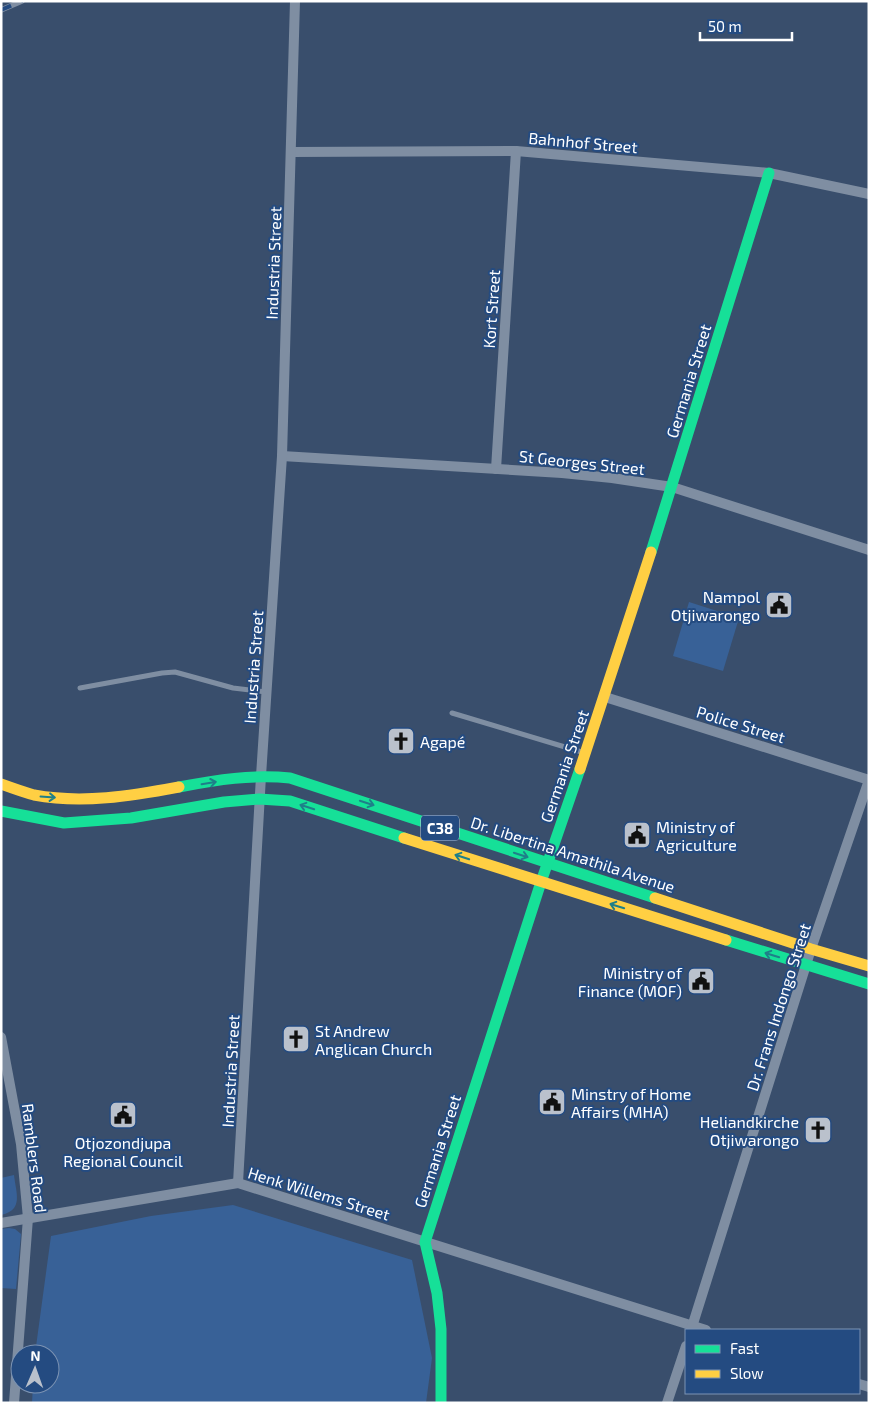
<svg xmlns="http://www.w3.org/2000/svg" width="870" height="1404" font-family="'Exo 2',sans-serif">
<style>
.green{fill:#386197}
.lines{fill:none;stroke-linecap:round;stroke-linejoin:round}
.lane{stroke:#7f8ea2;stroke-width:5}
.street{stroke:#7f8ea2;stroke-width:10}
.fast{stroke:#16e098;stroke-width:11}
.slow{stroke:#ffcf43;stroke-width:11}
.rail-casing{stroke:#808ea2;stroke-width:5.5}
.rail{stroke:#244b81;stroke-width:4;stroke-dasharray:11;stroke-linecap:butt}
.oneway{stroke:#1f7f89}
.labels{text-anchor:middle;dominant-baseline:central;stroke-width:4;stroke-linejoin:round;paint-order:stroke}
.shield{fill:#244b81;stroke:#bdc9d9;stroke-width:1}
.shield-label{font-size:15px;font-weight:bold;fill:#fff}
.street-label{font-size:16px;fill:#fff;stroke:#244b81}
.poi-label{font-size:16px;fill:#fff;stroke:#244b81;text-anchor:start}
</style>
<rect width="100%" height="100%" fill="#394e6c"/>
<g class="green">
<polygon points="689,602 739,618 723,671 673,656"/>
<path d="M14,1175C16,1193 24,1210 1,1215V1178Z"/>
<polygon points="233,1205 412,1260 432,1358 426,1403 32,1403 33,1384 50,1384 50,1354 35,1354 51,1236 151,1216"/>
<polygon points="9,1228 15,1229 21,1234 16,1289 1,1288 1,1229"/>
</g>
<g class="lines">
<g class="lane">
<polyline points="80,688 162,673 175,672 233,688 266,692"/>
<polyline points="452,713 585,753"/>
</g>
<g class="street">
<polyline points="291,152 516,151 769,173 869,194"/>
<polyline points="282,456 562,473 612,478 672,487 869,550"/>
<polyline points="496,469 516,151"/>
<polyline points="605,697 869,780"/>
<polyline points="1,1037 21,1144 28,1218 14,1403"/>
<polyline points="238,1183 261,776 282,456 295,1"/>
<polyline points="1,1223 238,1183 706,1330"/>
<polyline points="691,1330 811,949 869,780"/>
<polyline points="859,1384 869,1387"/>
<polyline points="667,1403 686,1346"/>
</g>
<g class="fast">
<polyline points="651,552 769,173"/>
<path d="M179,787C216,780 253,774 290,778L655,898"/>
<polyline points="1,811 64,823 131,818 224,802 259,799 290,801 404,838"/>
<polyline points="726,940 869,984"/>
<polyline points="441,1403 441,1329 437,1293 425,1242 541,882 580,769"/>
</g>
<g class="slow">
<polyline points="580,769 651,552"/>
<path d="M1,784C12,788 23,792 34,795C82,804 131,796 179,787"/>
<polyline points="404,838 726,940"/>
<polyline points="655,898 811,949 869,966"/>
</g>
<g class="rail-casing">
<polyline id="rail" points="1,10 22,1"/>
</g>
<use href="#rail" class="rail"/>
</g>
<defs><path id="oneway-shaft" d="M-6 0H5M1.5-3L5.5 0L1.5 3" fill="none" stroke-width="1.6" stroke-linecap="round" stroke-linejoin="round" transform="scale(1.25)"/></defs>
<g class="oneway">
<use href="#oneway-shaft" transform="translate(209 783) rotate(-9)"/>
<use href="#oneway-shaft" transform="translate(48 797) rotate(4)"/>
<use href="#oneway-shaft" transform="translate(367 803) rotate(18)"/>
<use href="#oneway-shaft" transform="translate(307 807) rotate(-162)"/>
<use href="#oneway-shaft" transform="translate(521 855) rotate(18)"/>
<use href="#oneway-shaft" transform="translate(462 857) rotate(-162)"/>
<use href="#oneway-shaft" transform="translate(617 906) rotate(-163)"/>
<use href="#oneway-shaft" transform="translate(772 955) rotate(-163)"/>
</g>
<defs>
<g id="civic-square" transform="scale(1.4375)"><rect x="-9" y="-9" width="18" height="18" rx="4" fill="#bac1cc" stroke="#244b81"/><path d="M-.6-6.5H3V-4.5H.6V-3L4-1V1h2V6H-6V1h2V-1L-.6-3ZM-1.2 2.5V6h2.4V2.5Z" fill="#111"/></g>
<g id="church-square" transform="scale(1.4375)"><rect x="-9" y="-9" width="18" height="18" rx="4" fill="#bac1cc" stroke="#244b81"/><path d="M-1.2-6h2.4v3.5h3.3v2.4h-3.3V6h-2.4V-.1h-3.3v-2.4h3.3Z" fill="#111"/></g>
</defs>
<g fill-rule="evenodd">
<use href="#civic-square" x="779" y="605"/>
<use href="#church-square" x="401" y="741"/>
<use href="#civic-square" x="637" y="835"/>
<use href="#civic-square" x="701" y="981"/>
<use href="#church-square" x="296" y="1039"/>
<use href="#civic-square" x="552" y="1102"/>
<use href="#civic-square" x="123" y="1115"/>
<use href="#church-square" x="818" y="1130"/>
</g>
<g class="labels">
<rect class="shield" x="421" y="815.5" width="38" height="25" rx="4"/>
<g class="shield-label">
<text x="440" y="828">C38</text>
</g>
<g class="street-label">
<text transform="translate(583 142) rotate(5)">Bahnhof Street</text>
<text transform="translate(273 263) rotate(-88)">Industria Street</text>
<text transform="translate(491 309) rotate(-86)">Kort Street</text>
<text transform="translate(688 381) rotate(-73)">Germania Street</text>
<text transform="translate(582 462) rotate(6)">St Georges Street</text>
<text transform="translate(253 667) rotate(-86)">Industria Street</text>
<text transform="translate(741 724) rotate(17)">Police Street</text>
<text transform="translate(564 766) rotate(-71)">Germania Street</text>
<text transform="translate(573 854) rotate(18)">Dr. Libertina Amathila Avenue</text>
<text transform="translate(778 1007) rotate(-72)">Dr. Frans Indongo Street</text>
<text transform="translate(230 1071) rotate(-87)">Industria Street</text>
<text transform="translate(437 1151) rotate(-72)">Germania Street</text>
<text transform="translate(35 1158) rotate(83)">Ramblers Road</text>
<text transform="translate(319 1193) rotate(17)">Henk Willems Street</text>
</g>
<g class="poi-label">
<text x="760" y="596" text-anchor="end">Nampol<tspan x="760" dy="18">Otjiwarongo</tspan></text>
<text x="420" y="741">Agapé</text>
<text x="656" y="826">Ministry of<tspan x="656" dy="18">Agriculture</tspan></text>
<text x="682" y="972" text-anchor="end">Ministry of<tspan x="682" dy="18">Finance (MOF)</tspan></text>
<text x="315" y="1030">St Andrew<tspan x="315" dy="18">Anglican Church</tspan></text>
<text x="571" y="1093">Minstry of Home<tspan x="571" dy="18">Affairs (MHA)</tspan></text>
<text x="799" y="1121" text-anchor="end">Heliandkirche<tspan x="799" dy="18">Otjiwarongo</tspan></text>
<text x="123" y="1142" text-anchor="middle">Otjozondjupa<tspan x="123" dy="18">Regional Council</tspan></text>
</g>
</g>
<rect width="870" height="1404" fill="none" stroke="#ffffff" stroke-width="5"/>
<rect x="685" y="1329" width="175" height="65" fill="#244b81" stroke="#7c93b3"/>
<rect x="695" y="1345" width="25" height="8" fill="#16e098" stroke="#7c93b3"/>
<text x="730" y="1354" font-size="15" fill="#ffffff">Fast</text>
<rect x="695" y="1370" width="25" height="8" fill="#ffcf43" stroke="#7c93b3"/>
<text x="730" y="1379" font-size="15" fill="#ffffff">Slow</text>
<g transform="translate(35 1369) rotate(2)"><circle r="24" fill="#244b81" stroke="#7c93b3"/>
<path d="M0-4L9 19L0 12L-9 19Z" fill="#bac1cc"/>
<text y="-8" font-size="14" font-weight="bold" text-anchor="middle" fill="#ffffff">N</text>
</g>
<path d="M700 32v8h92v-8" fill="none" stroke="#ffffff" stroke-width="2.5"/>
<text x="708" y="32" font-size="15" fill="#ffffff" stroke="#244b81" stroke-width="4" paint-order="stroke">50 m</text>
</svg>
